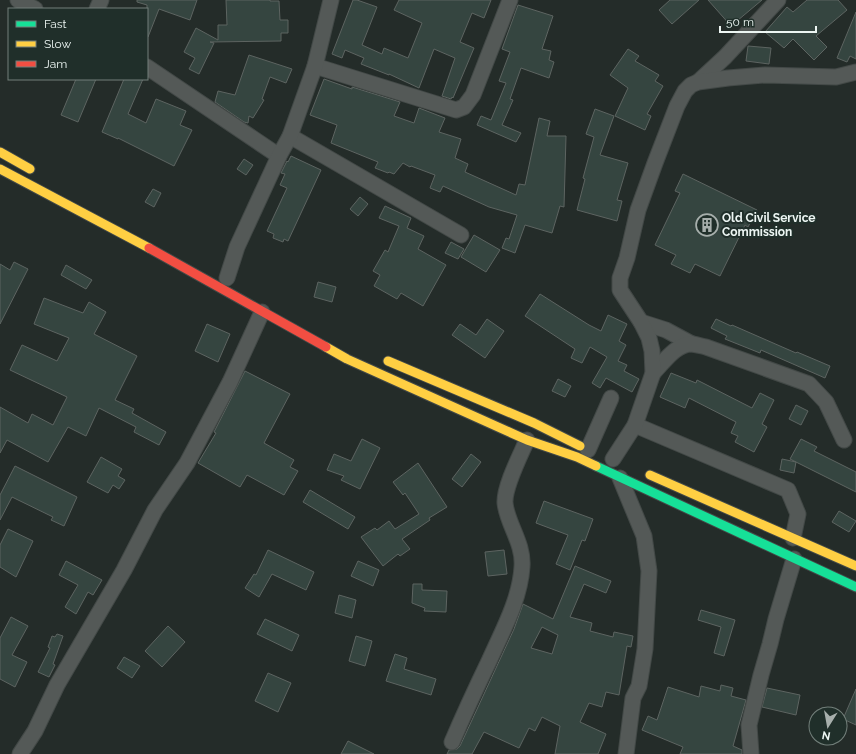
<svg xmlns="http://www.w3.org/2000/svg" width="856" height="754" font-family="Raleway,sans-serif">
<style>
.building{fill:#354540;stroke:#5d6461;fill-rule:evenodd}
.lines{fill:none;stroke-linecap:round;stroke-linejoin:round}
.street-casing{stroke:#434947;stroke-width:17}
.fast-casing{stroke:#434947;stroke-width:11}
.slow-casing{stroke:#434947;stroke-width:11}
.jam-casing{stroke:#434947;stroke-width:11}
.street{stroke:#545957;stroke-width:15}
.fast{stroke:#16e098;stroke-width:9}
.slow{stroke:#ffcf43;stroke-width:9}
.jam{stroke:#f24e42;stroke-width:9}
.labels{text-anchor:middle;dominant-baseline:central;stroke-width:4;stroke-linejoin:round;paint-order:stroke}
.poi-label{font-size:12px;font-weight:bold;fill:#edf6f3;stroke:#202f2a;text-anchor:start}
</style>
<rect width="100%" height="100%" fill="#242c29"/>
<g class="building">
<polygon points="137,0 197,0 190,20 159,9 148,37 147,37 147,5 137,2"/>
<polygon points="226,0 270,0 270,1 279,1 280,20 288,20 288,33 281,33 281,41 210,42 214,43 199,74 189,69 195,58 184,52 196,28 218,40 218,25 227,25"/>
<polygon points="353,0 357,0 377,7 362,45 382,54 384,48 408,58 422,23 394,10 399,0 491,0 484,18 472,13 460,42 474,48 453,98 452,97 451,99 442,96 455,58 434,49 419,88 389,74 389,75 361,64 364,58 345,50 342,58 332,54"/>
<polygon points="670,0 699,0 672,24 659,10"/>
<polygon points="708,0 762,0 731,26"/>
<polygon points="807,0 838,0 847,10 816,36 827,47 814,60 793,39 784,48 765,32 787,7 793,12"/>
<polygon points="518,5 553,16 542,49 551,51 549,60 554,62 549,78 521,68 510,99 513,100 502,125 521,133 516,142 477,125 481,116 491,120 506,83 499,81 510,52 502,49"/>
<polygon points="856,12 856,59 850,56 847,62 837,58"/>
<polygon points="748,46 771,48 769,64 746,61"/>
<polygon points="628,49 639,56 635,61 659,75 655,81 663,86 647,114 651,116 645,130 615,116 628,88 610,75"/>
<polygon points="249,55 292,69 286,83 270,77 262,99 264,100 253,118 249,116 248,123 244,122 215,102 218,91 235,95"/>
<polygon points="76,79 96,79 78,122 61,115"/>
<polygon points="124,79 143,79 128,114 146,123 156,99 186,111 180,125 192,130 174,166 118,138 118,139 102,132"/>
<polygon points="324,79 352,89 352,87 400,102 394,116 414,123 419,108 445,118 439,132 461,139 455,158 468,164 465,172 516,195 519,184 525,185 539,118 550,121 547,136 566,136 564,207 560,206 552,233 525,225 515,253 502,248 506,238 509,239 517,215 489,207 443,186 440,192 430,188 435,175 411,166 410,167 403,163 394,174 389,172 388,173 375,168 378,162 331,143 337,125 310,115"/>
<polygon points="595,109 614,116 600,155 628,163 617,200 622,201 617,221 577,210 585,179 583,178 594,137 586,134"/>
<polygon points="291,156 321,170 288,241 284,239 283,242 273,238 274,234 267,231 287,188 280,185 285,174 281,173 287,161 288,162"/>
<polygon points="244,159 253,165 246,175 237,169"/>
<polygon points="683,174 757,210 748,227 745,225 720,276 695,264 690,273 671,264 676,255 655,245 680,193 675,191"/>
<polygon points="153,189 161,193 154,207 145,202"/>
<polygon points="360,197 368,204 358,216 350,209"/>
<polygon points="385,206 411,218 407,228 424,236 418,249 446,265 423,306 401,293 397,299 374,286 380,275 373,271 385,250 388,252 399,226 379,218"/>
<polygon points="474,235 500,250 486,272 461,257"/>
<polygon points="451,242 464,249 458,259 445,253"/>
<polygon points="14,262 28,269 0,324 0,264 10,270"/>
<polygon points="66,265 92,280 86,289 61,275"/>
<polygon points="318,282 336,287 332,302 314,297"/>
<polygon points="540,294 589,325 601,331 608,315 627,324 619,341 626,345 618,361 627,365 624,371 639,379 632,392 606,378 600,388 592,383 607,357 590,347 582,363 571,358 575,349 525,316"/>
<polygon points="44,298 83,313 89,302 106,312 94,334 137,356 115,400 134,409 132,413 166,432 159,445 134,432 136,427 99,408 86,436 68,427 48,462 7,440 0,453 0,407 28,423 32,414 53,425 67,397 10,370 22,345 57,361 69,338 34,324"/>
<polygon points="487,319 504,331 485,358 452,335 460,324 476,335"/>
<polygon points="716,319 731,326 732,325 796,353 797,352 830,366 825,378 761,350 760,353 725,339 727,336 711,328"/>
<polygon points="207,324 230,334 218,362 195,351"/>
<polygon points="245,371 290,394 264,443 294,460 290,467 298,471 284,495 247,475 240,487 198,463 216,433 214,432"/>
<polygon points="671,373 696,383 697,380 752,408 760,393 774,400 762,424 767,427 754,452 735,442 738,436 731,433 736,422 689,398 685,408 660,397"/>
<polygon points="558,379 571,386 565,397 552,391"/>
<polygon points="796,405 808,411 801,425 789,419"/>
<polygon points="362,439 380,448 360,489 341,480 344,476 327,470 334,454 351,461"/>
<polygon points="801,439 817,447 814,451 856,472 856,492 790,459"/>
<polygon points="471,454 481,462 462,487 452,479"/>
<polygon points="101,457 122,469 118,476 125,480 119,489 113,485 108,493 87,482"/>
<polygon points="782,459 796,462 794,473 780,470"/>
<polygon points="418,463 447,507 429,518 430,520 402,539 410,549 400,556 398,554 383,566 361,537 375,528 377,530 389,521 395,529 419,514 405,493 403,495 393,482"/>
<polygon points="15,466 77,497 64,526 51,520 53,517 12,497 0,520 0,495"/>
<polygon points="310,490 355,517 348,529 303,502"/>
<polygon points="544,501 593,519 585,541 582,540 570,570 556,564 568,535 536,523"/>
<polygon points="839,511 856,521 849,532 832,522"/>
<polygon points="8,529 33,541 16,577 0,567 0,545"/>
<polygon points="268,550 314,572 306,590 272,574 259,597 245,588 254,574 256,575"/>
<polygon points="504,550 507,574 488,576 485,552"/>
<polygon points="66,561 102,580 93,595 88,592 76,614 65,607 78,585 59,575"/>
<polygon points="358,561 379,570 373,586 351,576"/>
<path d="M575,566L611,581L606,593L584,584L570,617L592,623L590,631L613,637L614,632L633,636L631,647L627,646L619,695L606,692L602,707L589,703L580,722L606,734L598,754H555L560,726L542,717L535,731L529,728L519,748L484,732L472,754H447L449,750L457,749L460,746L514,629L523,604L553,619ZM542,627L558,635L552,654L531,648Z"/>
<polygon points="413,584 422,584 422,590 447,591 446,612 424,611 425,608 412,603"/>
<polygon points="339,595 356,600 352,618 335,613"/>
<polygon points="701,610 735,620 724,656 714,653 721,627 698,620"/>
<polygon points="11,617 28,626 12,655 27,662 15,687 0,679 0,638"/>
<polygon points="265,619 299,635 292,651 257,634"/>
<polygon points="168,626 185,642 162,667 145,651"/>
<polygon points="57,634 63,636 53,664 55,665 49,677 38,672 50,648 48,647 52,636 55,637"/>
<polygon points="356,636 372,641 365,666 349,661"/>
<polygon points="395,654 407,658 404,669 436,679 431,695 386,681"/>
<polygon points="124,657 140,666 132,678 117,668"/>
<polygon points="268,673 291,683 278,712 255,701"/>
<polygon points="721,685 733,688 731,696 746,700 733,746 742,750 742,754 680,754 683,747 642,730 648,716 657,720 668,687 699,697 701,686 720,691"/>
<polygon points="767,688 800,695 796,715 762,707"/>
<polygon points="856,689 856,725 843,719"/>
<polygon points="348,741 374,754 341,754"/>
</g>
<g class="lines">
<g class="street-casing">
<g id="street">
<polyline points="18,0 35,9"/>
<polyline points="97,9 101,0"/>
<polyline points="315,66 456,110 464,107 473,95 510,0"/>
<polyline points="147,67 279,156"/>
<polyline points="698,82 725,57 778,0"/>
<polyline points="290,136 461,235"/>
<polyline points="227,278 237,247 279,156 290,136 315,66 331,0"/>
<polyline points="641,322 666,330 692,344"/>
<path d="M653,373C664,362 676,343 693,344C697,345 702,346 706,347L809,384L826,402L844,440"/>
<polyline points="635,425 788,490 798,514 793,538"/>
<polyline points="588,450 611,398"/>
<polyline points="613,459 635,425 653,373 652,351 649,338 641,322 620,290 620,278 627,258 638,210 655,163 677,106 685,91 691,85 698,82 728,78 765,75 836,77 856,72"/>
<polyline points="620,478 644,536 649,571 645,649 639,686 633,698 626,754"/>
<path d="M452,742C464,714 477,686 490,659C503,630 520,599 522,567C524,543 507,524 505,503C504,487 520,456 527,440"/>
<polyline points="20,754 35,731 57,685 124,570 155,510 187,463 230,382 262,312"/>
<polyline points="751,754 749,725 761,675 770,644 776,619 794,559"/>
</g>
</g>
<g class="fast-casing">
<polyline id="fast" points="596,466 856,587"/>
</g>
<g class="slow-casing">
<g id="slow">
<polyline points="0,152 30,169"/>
<polyline points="0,169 149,248"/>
<polyline points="326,347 347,359 527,440 577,457 596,466"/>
<polyline points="388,361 534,423 580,446"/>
<polyline points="650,475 856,566"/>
</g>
</g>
<g class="jam-casing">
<polyline id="jam" points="149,248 326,347"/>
</g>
<use href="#street" class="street"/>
<use href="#fast" class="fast"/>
<use href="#slow" class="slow"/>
<use href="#jam" class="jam"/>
</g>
<defs>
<g id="building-ring" transform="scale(1.15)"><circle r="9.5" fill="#202f2a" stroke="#a7afac" stroke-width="1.5"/><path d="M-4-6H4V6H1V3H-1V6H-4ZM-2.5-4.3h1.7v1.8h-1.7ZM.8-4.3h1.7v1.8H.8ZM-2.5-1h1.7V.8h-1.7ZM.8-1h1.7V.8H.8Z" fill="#a7afac"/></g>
</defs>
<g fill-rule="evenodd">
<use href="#building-ring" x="707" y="225"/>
</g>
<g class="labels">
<g class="poi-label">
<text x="722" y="218">Old Civil Service<tspan x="722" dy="14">Commission</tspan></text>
</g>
</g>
<rect x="8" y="8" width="140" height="72" fill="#202f2a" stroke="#727f7a"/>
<rect x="16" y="21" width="20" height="6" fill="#16e098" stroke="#727f7a"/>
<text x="44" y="28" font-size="12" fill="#edf6f3">Fast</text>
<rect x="16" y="41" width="20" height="6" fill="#ffcf43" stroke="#727f7a"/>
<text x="44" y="48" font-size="12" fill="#edf6f3">Slow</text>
<rect x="16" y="61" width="20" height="6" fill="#f24e42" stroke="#727f7a"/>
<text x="44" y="68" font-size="12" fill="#edf6f3">Jam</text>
<g transform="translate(828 726) rotate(191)"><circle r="19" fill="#202f2a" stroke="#727f7a"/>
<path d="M0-3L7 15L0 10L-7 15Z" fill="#a7afac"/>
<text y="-6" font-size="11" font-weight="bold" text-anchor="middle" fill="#edf6f3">N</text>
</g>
<path d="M720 26v6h96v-6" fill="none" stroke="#edf6f3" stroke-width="2"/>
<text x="726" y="26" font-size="12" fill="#edf6f3" stroke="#202f2a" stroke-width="3" paint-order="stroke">50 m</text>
</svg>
